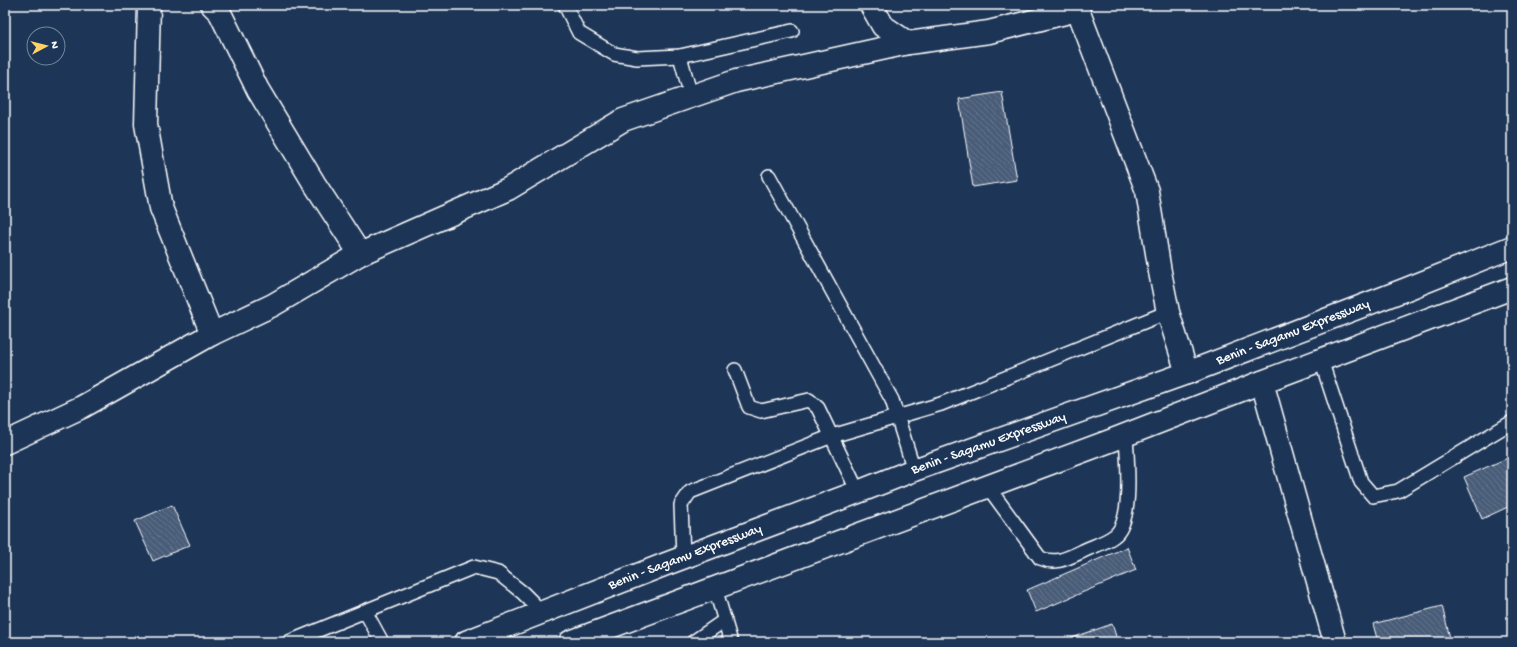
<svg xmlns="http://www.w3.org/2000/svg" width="1517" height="647" font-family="'Gochi Hand',sans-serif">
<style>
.building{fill:url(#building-back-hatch);stroke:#fff}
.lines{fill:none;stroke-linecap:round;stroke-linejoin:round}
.service-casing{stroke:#fff;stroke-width:16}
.minor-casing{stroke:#fff;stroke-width:25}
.trunk-casing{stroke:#fff;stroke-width:25}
.service{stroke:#1d3557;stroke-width:13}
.minor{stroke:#1d3557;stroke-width:22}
.trunk{stroke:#1d3557;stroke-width:22}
.labels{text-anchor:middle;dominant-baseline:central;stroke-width:3;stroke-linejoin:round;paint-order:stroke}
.street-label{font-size:14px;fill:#fff;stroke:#1d3557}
</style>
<defs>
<pattern id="building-back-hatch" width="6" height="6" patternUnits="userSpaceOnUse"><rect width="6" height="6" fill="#4a5d79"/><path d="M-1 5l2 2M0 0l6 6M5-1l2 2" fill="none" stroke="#65758d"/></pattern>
</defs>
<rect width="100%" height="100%" fill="#1d3557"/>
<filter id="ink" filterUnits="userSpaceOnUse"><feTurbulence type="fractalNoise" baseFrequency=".025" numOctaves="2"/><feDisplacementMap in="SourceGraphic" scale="8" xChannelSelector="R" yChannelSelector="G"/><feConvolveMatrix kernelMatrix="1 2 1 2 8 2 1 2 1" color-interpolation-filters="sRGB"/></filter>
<g filter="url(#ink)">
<g class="building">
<polygon points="1002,92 1017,180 973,187 959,99"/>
<polygon points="1512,456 1512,505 1482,519 1464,477"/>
<polygon points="172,505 190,545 153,561 135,521"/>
<polygon points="1127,547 1136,570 1036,612 1027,590"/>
<polygon points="1442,606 1451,642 1378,642 1373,624"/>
<polygon points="1112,624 1118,642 1070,642 1069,639"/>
</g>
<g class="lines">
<g class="service-casing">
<g id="service">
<polyline points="565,5 579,33 614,54 637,58 680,56 792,31"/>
<polyline points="680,56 691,96"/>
<polyline points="769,176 892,400 914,470"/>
<polyline points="1321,360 1361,482 1373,496 1398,491 1512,422"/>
<polyline points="735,370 749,407 761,411 809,400 818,408 858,492"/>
<path d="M988,487L1040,558C1056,565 1068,558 1083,551C1093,546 1105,543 1114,536C1134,522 1127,459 1126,435"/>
<polyline points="683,557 681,505 690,492 832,436 941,404 1168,312"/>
<polyline points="715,588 731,642"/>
<polyline points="365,611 382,642"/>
<polyline points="289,642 474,567 498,573 523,593 542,612"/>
<polyline points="693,642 725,620"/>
</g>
</g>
<g class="minor-casing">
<g id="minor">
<polyline points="149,5 146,124 161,208 212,334"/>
<polyline points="212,5 220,13 258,90 314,183 360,254"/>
<polyline points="871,5 883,26 908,43"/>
<polyline points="1076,5 1147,191 1160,272 1168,312 1187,373"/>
<polyline points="1262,382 1335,642"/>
<polyline points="5,443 82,407 212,334 273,305 360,254 508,189 623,120 736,81 908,43 989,32 1077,10"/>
</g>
</g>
<g class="trunk-casing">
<g id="trunk">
<path id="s1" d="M466,642L666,564L858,492L914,470L1187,373L1404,290L1512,247"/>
<polyline points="570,642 1110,441 1262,382 1512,288"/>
</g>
</g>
<use href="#service" class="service"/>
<use href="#minor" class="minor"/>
<use href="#trunk" class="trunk"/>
</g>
</g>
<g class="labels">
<g class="street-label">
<text stroke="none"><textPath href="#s1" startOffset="883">Benin - Sagamu Expressway</textPath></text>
<text stroke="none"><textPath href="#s1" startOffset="559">Benin - Sagamu Expressway</textPath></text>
<text stroke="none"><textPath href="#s1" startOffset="235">Benin - Sagamu Expressway</textPath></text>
</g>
</g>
<rect width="1517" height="647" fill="none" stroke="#1d3557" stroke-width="20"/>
<rect x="10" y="10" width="1497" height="627" fill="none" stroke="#fff" stroke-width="1.5" filter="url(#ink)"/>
<g transform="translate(46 46) rotate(83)"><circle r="19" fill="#1d3557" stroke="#77869a"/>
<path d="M0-3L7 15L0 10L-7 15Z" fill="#ffd166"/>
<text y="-6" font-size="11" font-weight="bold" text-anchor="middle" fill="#ffffff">N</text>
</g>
</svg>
